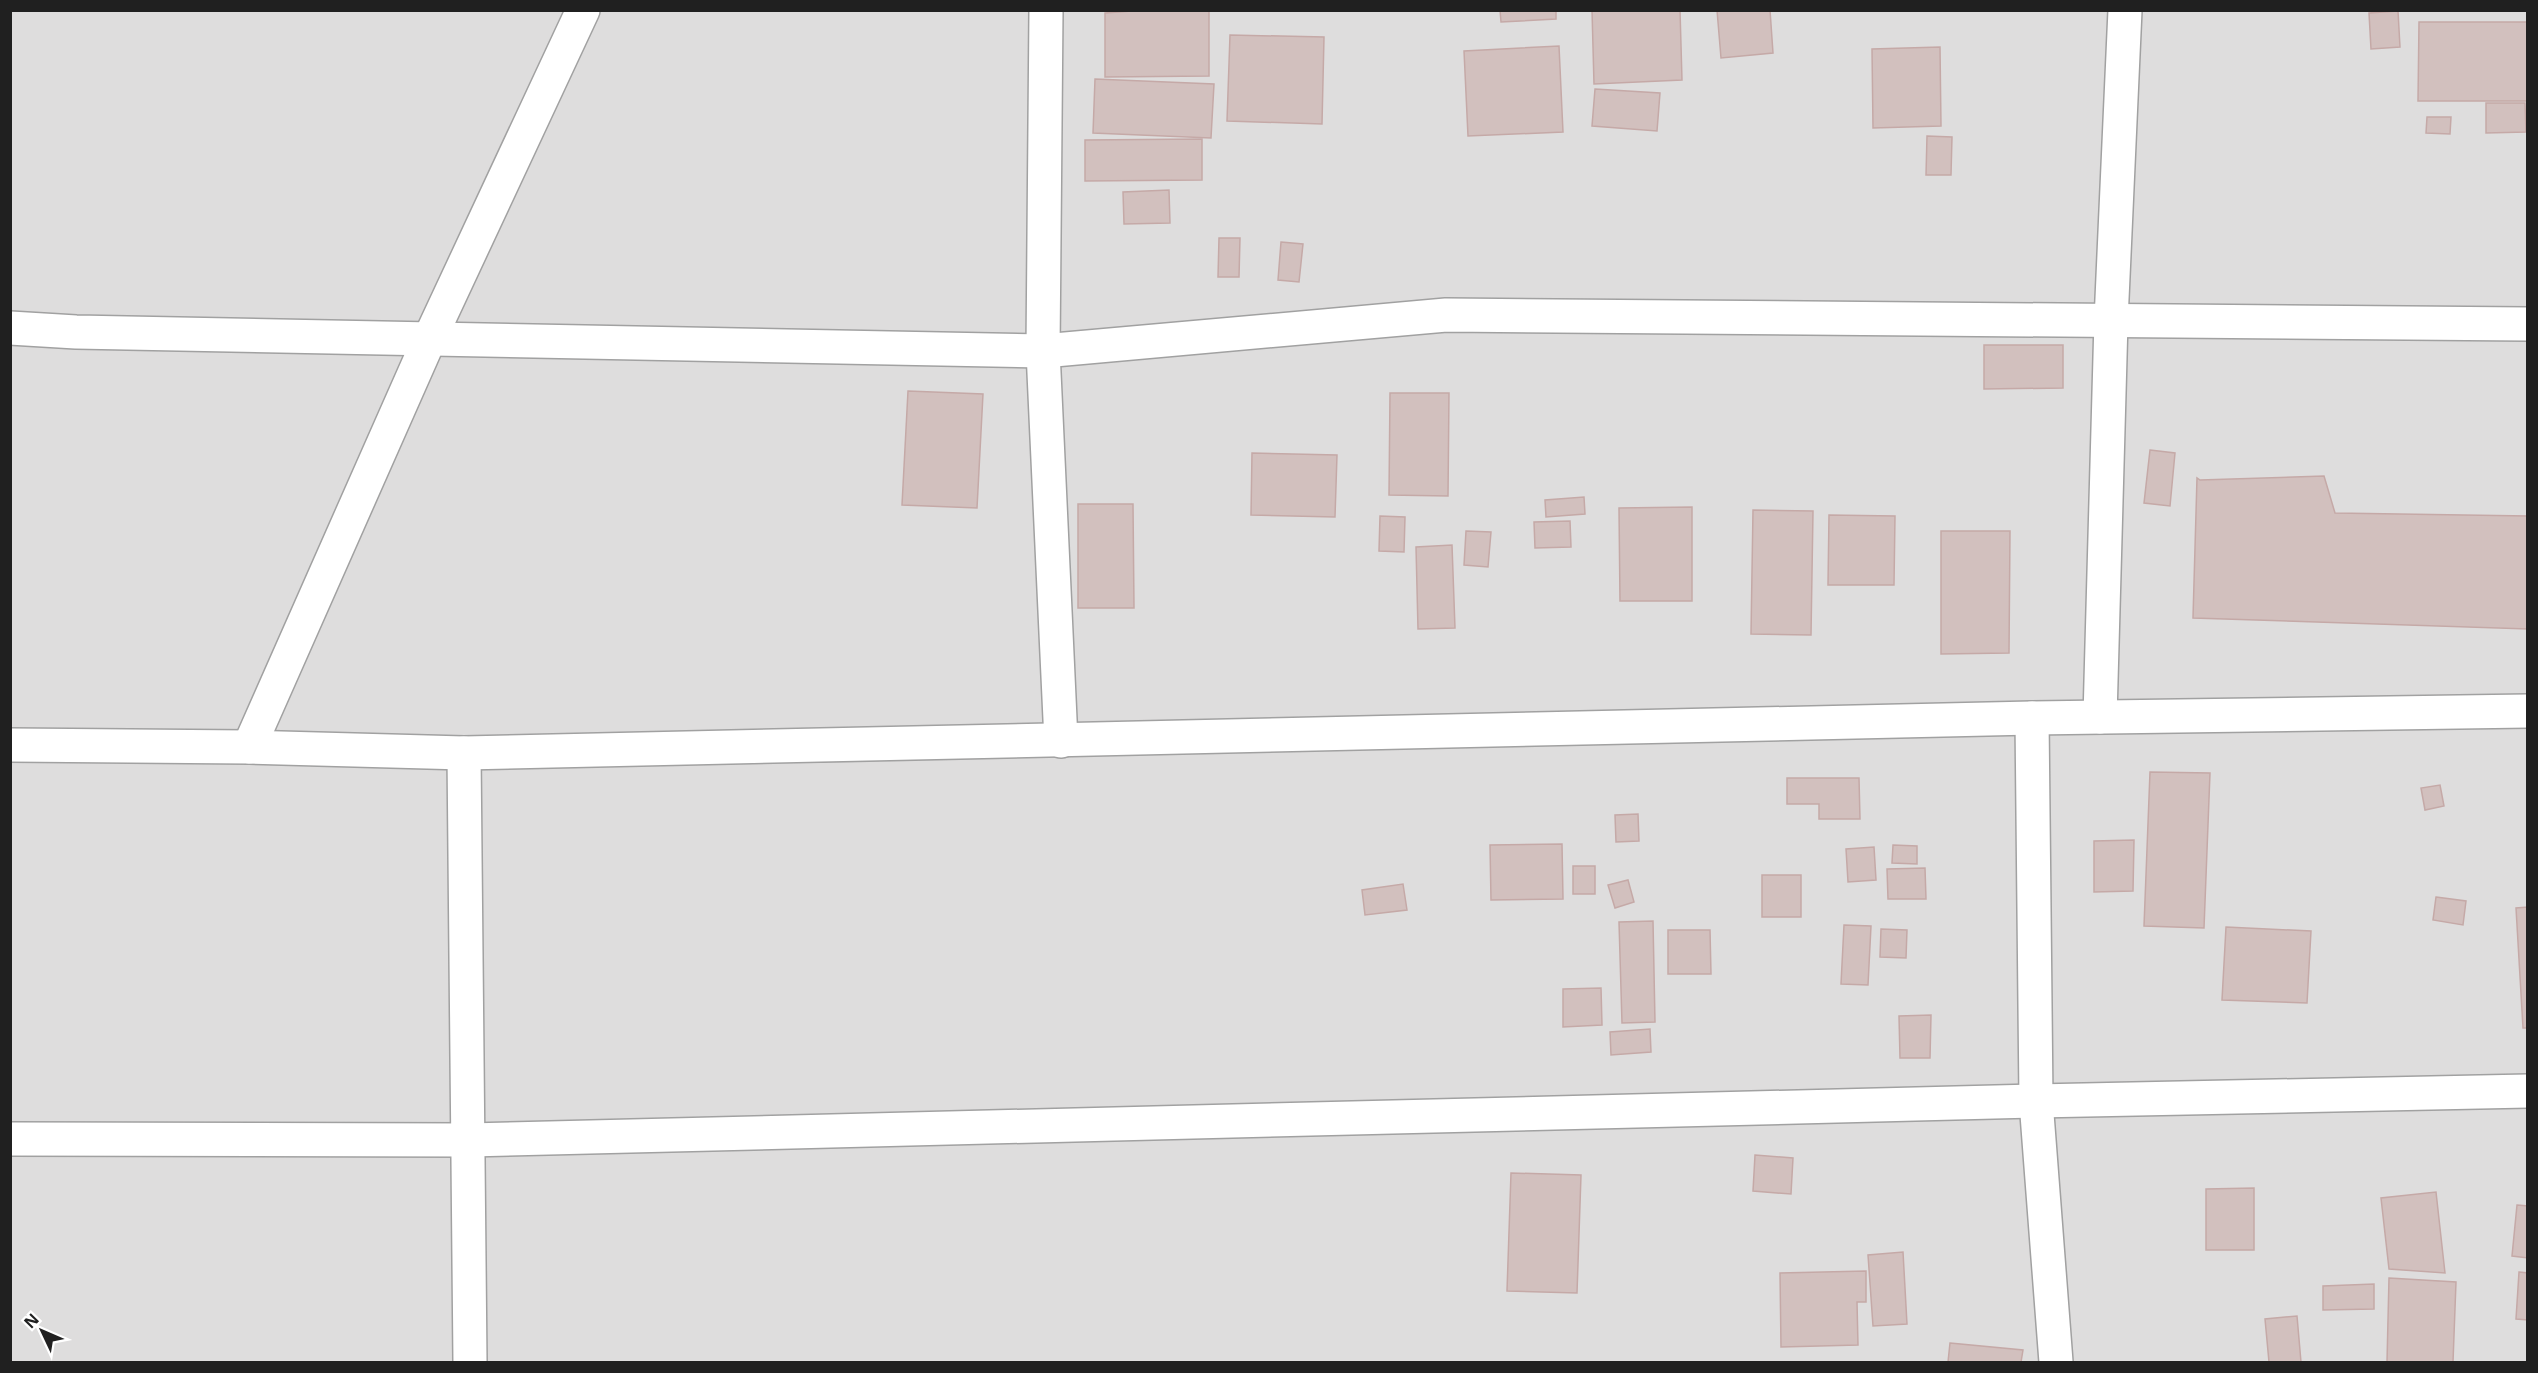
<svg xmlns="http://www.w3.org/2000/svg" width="2538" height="1373" font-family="'Open Sans',sans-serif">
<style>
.residential{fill:#dedddd}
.building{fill:#d2c0be;stroke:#c5a9a7;stroke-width:1.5}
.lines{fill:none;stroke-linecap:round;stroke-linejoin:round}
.minor-casing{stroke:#a1a1a1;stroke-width:36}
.minor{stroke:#fff;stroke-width:33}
</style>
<rect width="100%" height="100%" fill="#f1eae6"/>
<rect class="residential" x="11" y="11" width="2516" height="1351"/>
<g class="building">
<polygon points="1146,10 1209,10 1209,76 1105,77 1105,13"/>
<polygon points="1500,10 1556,10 1556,19 1501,22"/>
<polygon points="1592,10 1680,10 1682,80 1594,84"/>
<polygon points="1717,10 1770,10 1773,53 1721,58"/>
<polygon points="2398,11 2400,47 2371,49 2369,13"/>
<polygon points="2419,22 2528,22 2528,101 2418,101"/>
<polygon points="1230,35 1324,37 1322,124 1227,121"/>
<polygon points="1559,46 1563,132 1468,136 1464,51"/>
<polygon points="1940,47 1941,126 1873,128 1872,49"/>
<polygon points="1095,79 1214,84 1211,138 1093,133"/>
<polygon points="1595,89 1660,93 1657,131 1592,126"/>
<polygon points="2486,103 2525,103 2526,132 2486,133"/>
<polygon points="2427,117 2451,117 2450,134 2426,133"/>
<polygon points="1927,136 1952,137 1951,175 1926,175"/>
<polygon points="1202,139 1202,180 1085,181 1085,140"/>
<polygon points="1169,190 1170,223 1124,224 1123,192"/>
<polygon points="1219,238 1240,238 1239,277 1218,277"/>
<polygon points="1281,242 1303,244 1299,282 1278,280"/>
<polygon points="1984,345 2063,345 2063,388 1984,389"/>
<polygon points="908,391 983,394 977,508 902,505"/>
<polygon points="1390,393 1449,393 1448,496 1389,495"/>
<polygon points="2150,450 2175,453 2170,506 2144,503"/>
<polygon points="1252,453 1337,455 1335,517 1251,515"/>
<polygon points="2324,476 2335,513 2528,516 2528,629 2193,618 2197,478 2200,480"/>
<polygon points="1584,497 1585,514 1546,517 1545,500"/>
<polygon points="1078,504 1133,504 1134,608 1078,608"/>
<polygon points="1692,507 1692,601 1620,601 1619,508"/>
<polygon points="1753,510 1813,511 1811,635 1751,634"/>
<polygon points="1829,515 1895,516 1894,585 1828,585"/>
<polygon points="1380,516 1405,517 1404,552 1379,551"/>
<polygon points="1570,521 1571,547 1535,548 1534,522"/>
<polygon points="1466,531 1491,532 1488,567 1464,565"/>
<polygon points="1941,531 2010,531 2009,653 1941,654"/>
<polygon points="1452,545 1455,628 1418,629 1416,547"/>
<polygon points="2150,772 2210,773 2204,928 2144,926"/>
<polygon points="1787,778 1859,778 1860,819 1819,819 1819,804 1787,804"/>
<polygon points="2440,785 2444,806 2425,810 2421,788"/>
<polygon points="1638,814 1639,841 1616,842 1615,815"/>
<polygon points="2134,840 2133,891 2094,892 2094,841"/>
<polygon points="1562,844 1563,899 1491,900 1490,845"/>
<polygon points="1893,845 1917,846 1917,864 1892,863"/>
<polygon points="1874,847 1876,880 1848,882 1846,849"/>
<rect x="1573" y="866" width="22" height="28"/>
<polygon points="1925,868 1926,899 1888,899 1887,869"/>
<rect x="1762" y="875" width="39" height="42"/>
<polygon points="1628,880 1634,902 1615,908 1608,885"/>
<polygon points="1403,884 1407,910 1365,915 1362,890"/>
<polygon points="2436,897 2466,901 2463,925 2433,920"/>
<polygon points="2528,907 2528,1028 2523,1028 2516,908"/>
<polygon points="1653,921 1655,1022 1622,1023 1619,922"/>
<polygon points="1844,925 1871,926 1868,985 1841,984"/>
<polygon points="2226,927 2311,931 2307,1003 2222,1000"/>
<polygon points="1881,929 1907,930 1906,958 1880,957"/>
<polygon points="1668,930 1710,930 1711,974 1668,974"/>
<polygon points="1601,988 1602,1025 1563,1027 1563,989"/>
<polygon points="1931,1015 1930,1058 1900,1058 1899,1016"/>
<polygon points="1650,1029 1651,1052 1611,1055 1610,1032"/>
<polygon points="1755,1155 1793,1158 1791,1194 1753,1191"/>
<polygon points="1511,1173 1581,1175 1577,1293 1507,1291"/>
<polygon points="2254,1188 2254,1250 2206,1250 2206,1189"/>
<polygon points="2436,1192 2445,1273 2389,1269 2381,1198"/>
<polygon points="2517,1205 2528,1206 2528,1258 2512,1256"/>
<polygon points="1903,1252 1907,1324 1873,1326 1868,1255"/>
<polygon points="1866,1271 1866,1302 1857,1302 1858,1345 1781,1347 1780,1273"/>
<polygon points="2519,1272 2528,1273 2528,1320 2516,1319"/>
<polygon points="2389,1278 2456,1282 2453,1362 2387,1362"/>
<polygon points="2374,1284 2374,1309 2323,1310 2323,1286"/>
<polygon points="2297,1316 2301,1362 2269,1362 2265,1319"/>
<polygon points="1950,1343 2023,1350 2021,1362 1948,1362"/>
</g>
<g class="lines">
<g class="minor-casing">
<g id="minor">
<polyline points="1046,10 1043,351 1061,741"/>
<polyline points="10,328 76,332 1043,351 1446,315 2528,324"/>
<polyline points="2100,717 2111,321 2125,10"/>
<polyline points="2032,718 2036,1101 2056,1362"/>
<polyline points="10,745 249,747 464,753 2032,718 2528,711"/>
<polyline points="249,747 429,340 583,10"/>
<polyline points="464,753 470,1362"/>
<polyline points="10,1139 469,1140 2036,1101 2528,1091"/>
</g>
</g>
<use href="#minor" class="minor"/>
</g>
<rect width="2538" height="1373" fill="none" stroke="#202020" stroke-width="24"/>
<g transform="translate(42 1331) rotate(314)" stroke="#ffffff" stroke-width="4.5" paint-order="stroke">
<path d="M0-4.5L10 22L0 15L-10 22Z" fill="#202020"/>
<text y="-9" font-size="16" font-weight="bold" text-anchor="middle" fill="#202020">N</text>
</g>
</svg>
